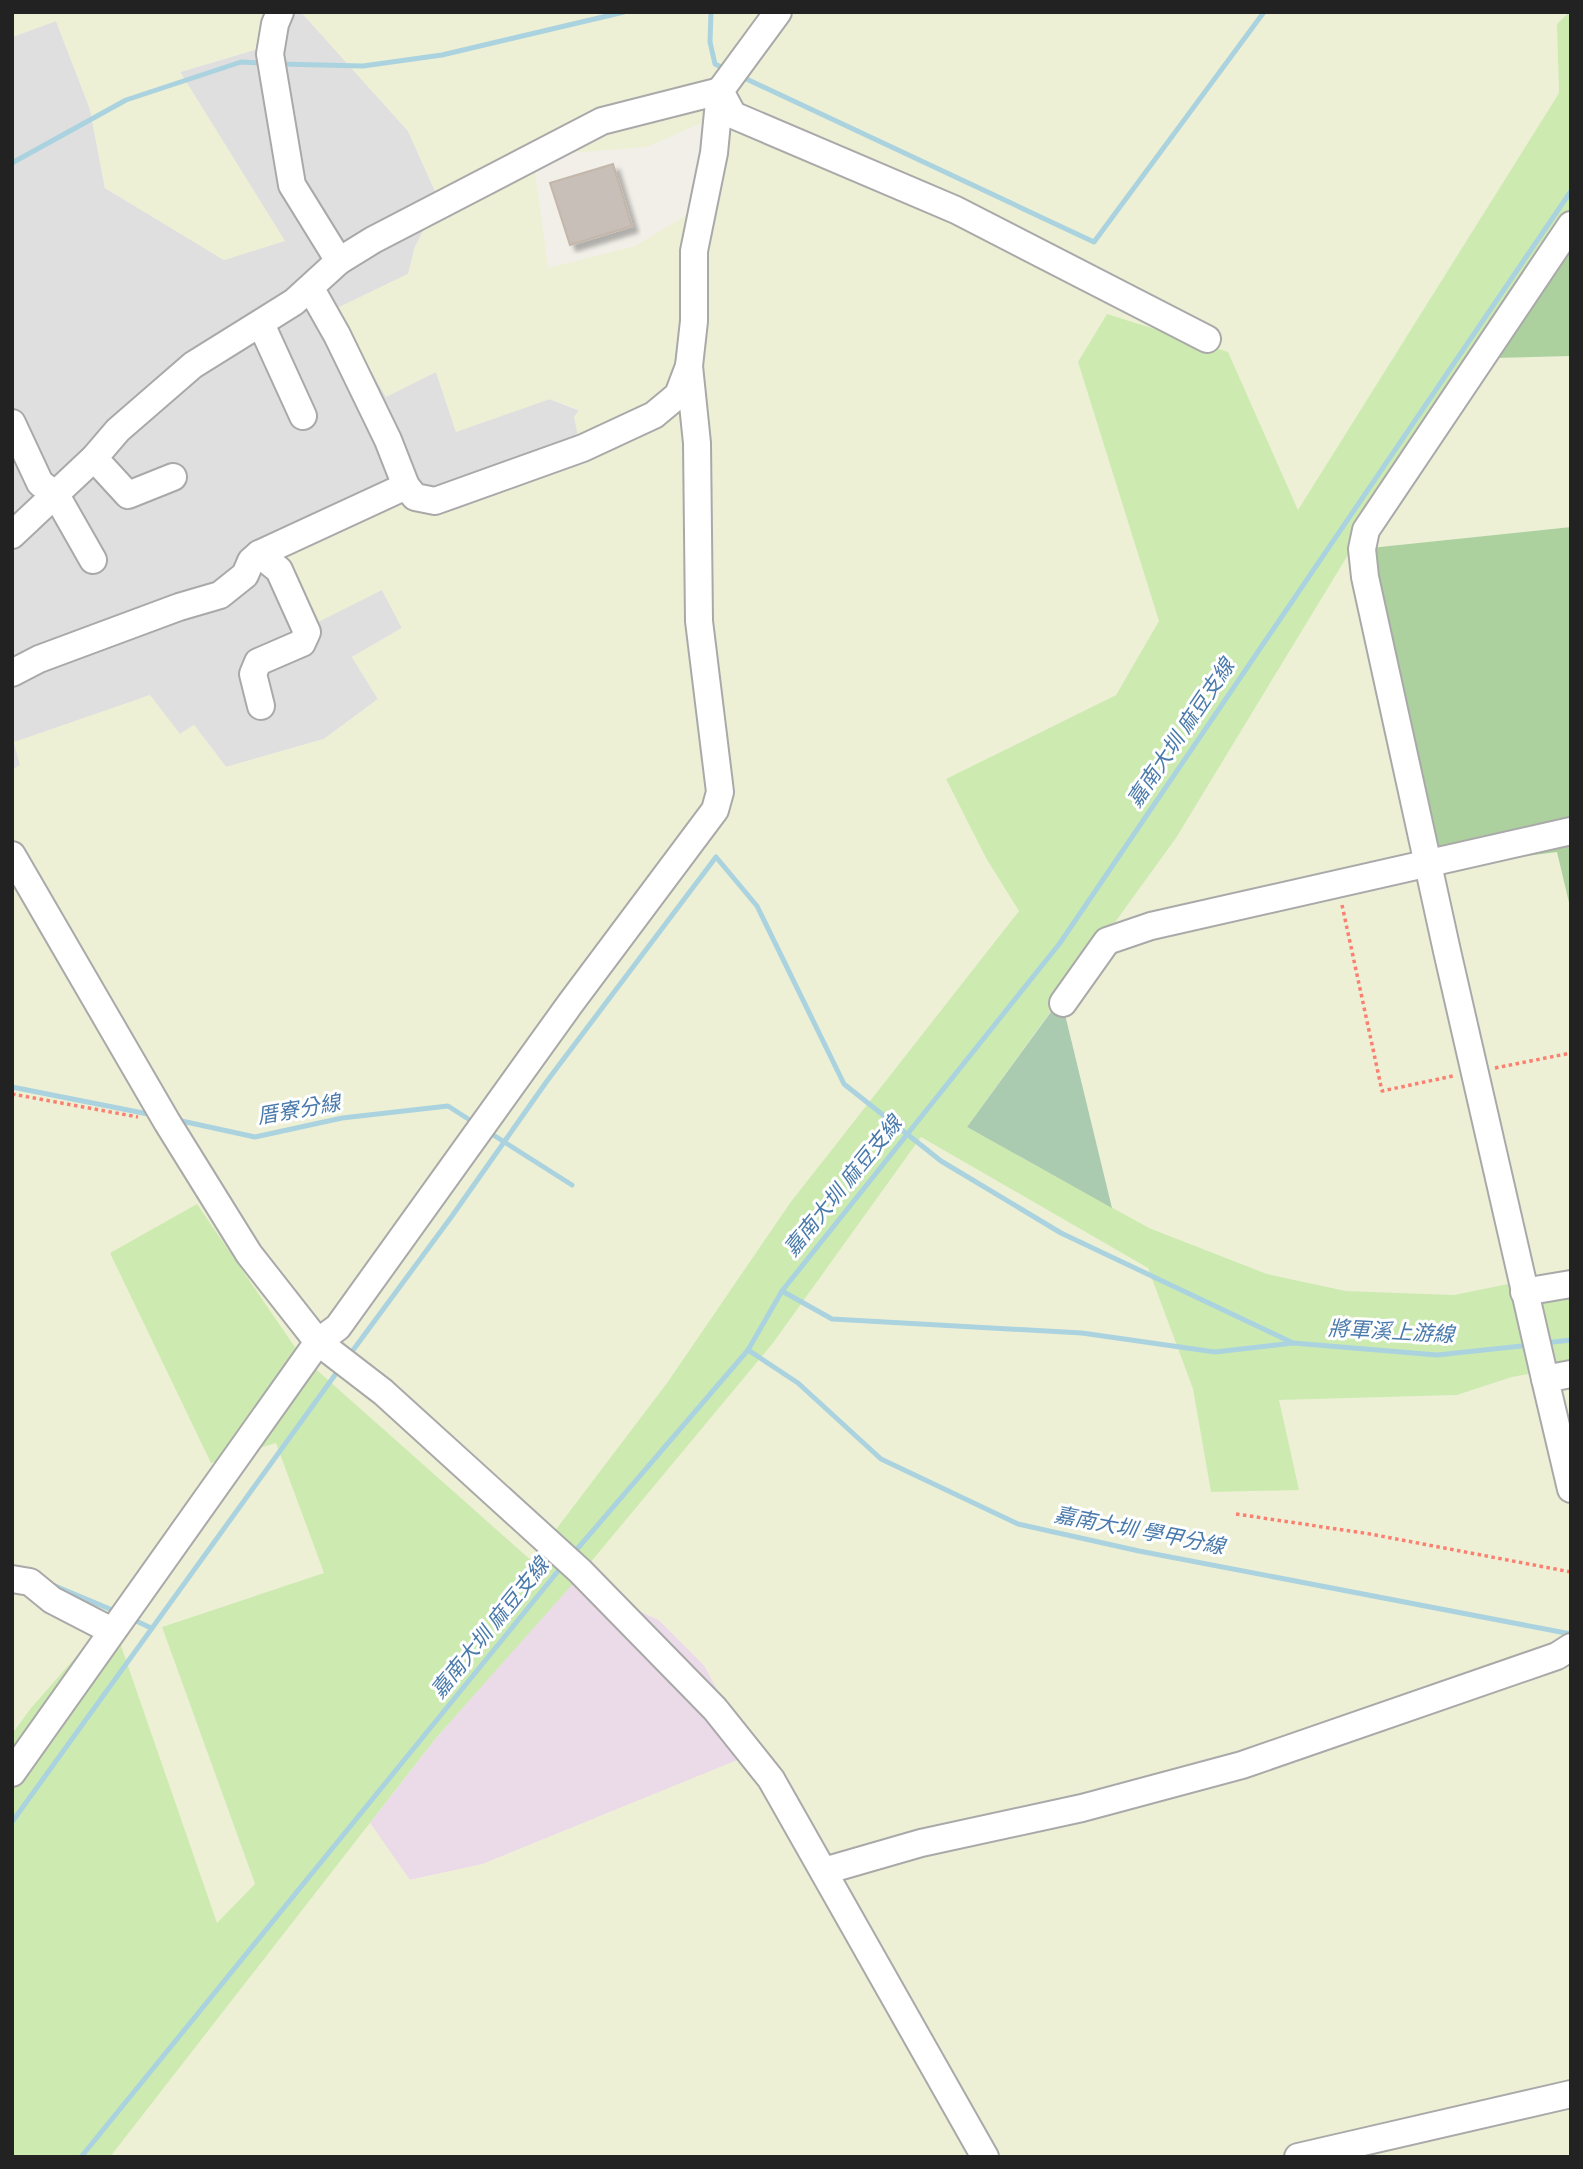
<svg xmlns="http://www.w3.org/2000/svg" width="1583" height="2169" font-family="Overpass,'Noto Sans TC',sans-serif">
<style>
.residential{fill:#e0dfdf}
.industrial{fill:#ebdbe8}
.farmland{fill:#eef0d5;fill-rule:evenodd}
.grass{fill:#cdebb0}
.forest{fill:#add19e}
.cemetery{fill:#aacbaf}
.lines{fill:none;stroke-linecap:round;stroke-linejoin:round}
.stream{stroke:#aad3df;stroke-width:5}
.building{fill:#c7bfb8;stroke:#c4b6ab;stroke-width:2;filter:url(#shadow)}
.minor-casing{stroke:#a9a9a9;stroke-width:30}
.path{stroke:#fa8072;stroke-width:3.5;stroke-dasharray:3.5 3.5;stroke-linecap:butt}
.minor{stroke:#fff;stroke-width:26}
.labels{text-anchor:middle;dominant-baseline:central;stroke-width:6;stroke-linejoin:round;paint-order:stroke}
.water-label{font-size:21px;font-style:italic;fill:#4a7aab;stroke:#fff}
</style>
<defs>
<filter id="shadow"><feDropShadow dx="6" dy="6" stdDeviation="2" flood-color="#0004"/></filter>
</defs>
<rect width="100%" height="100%" fill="#f2efe9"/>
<polygon class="residential" points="289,12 301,12 408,131 439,200 415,247 408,274 336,309 386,396 436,372 456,431 549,399 580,411 580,447 382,590 402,628 352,657 378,699 324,739 226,767 194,725 180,734 14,742 20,765 12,770 12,37 56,21 90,109 105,188 224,260 284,240 180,72 281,42"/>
<polygon class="industrial" points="574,1581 659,1620 704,1665 753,1754 483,1864 409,1880 370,1823 436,1738"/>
<g class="farmland">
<polygon points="12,12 289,12 281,42 180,72 285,241 224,260 105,188 90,109 56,21 12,37"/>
<path d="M301,12H1569L1557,24L1559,93L1298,510L1228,352L1078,362L1159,621L1116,695L946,779L986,858L1019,911L790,1203L667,1383L532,1561L301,1356L276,1443L325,1573L162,1627L255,1885L217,1924L111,1618L31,1708L12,1734V770L20,765L14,742L150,695L180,734L194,725L226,767L324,739L378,699L352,657L402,628L382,590L316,623L272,533L393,487L426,500L580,446L574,417L579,410L550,399L456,432L436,372L386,397L335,309L408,274L415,247L439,200L408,131ZM715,117L688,214L635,246L548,268L533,156L647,147Z"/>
<polygon points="1571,356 1571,527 1351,550 1557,852 1571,911 1571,1271 1454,1295 1346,1291 1267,1274 1149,1228 1112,1208 1061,998 1176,838 1351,550 1493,358"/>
<polygon points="921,1137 1148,1268 1193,1389 1211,1492 1279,1400 1457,1395 1512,1377 1571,1366 1571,2157 110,2157 370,1823 410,1880 483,1864 752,1754 704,1665 659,1620 574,1581 773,1343"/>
</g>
<polygon class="grass" points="1569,12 1571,232 1351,550 1176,838 967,1127 1149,1228 1267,1274 1346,1291 1454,1295 1571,1271 1571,1366 1512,1377 1457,1395 1279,1400 1299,1490 1211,1492 1193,1389 1148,1268 921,1137 773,1343 570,1587 436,1738 110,2157 12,2157 12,1734 31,1708 111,1617 217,1923 255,1884 162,1627 324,1573 276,1443 211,1463 110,1253 197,1204 301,1356 532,1561 667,1383 790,1203 1019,911 986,858 946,779 1116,695 1159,621 1078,362 1107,314 1228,352 1298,510 1559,93 1557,24"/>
<g class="forest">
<polygon points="1571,237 1571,356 1493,358"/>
<polygon points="1571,527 1571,911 1557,852 1436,868 1351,550"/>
</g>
<polygon class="cemetery" points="1061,998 1112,1208 967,1127"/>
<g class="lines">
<g class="stream">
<polyline points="711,12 710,42 715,64 725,69"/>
<polyline points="280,64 363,66 442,55 624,12"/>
<polyline points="740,76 1094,242 1264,12"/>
<polyline points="12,163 126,100 241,62 263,63"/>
<polyline points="12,1087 153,1115"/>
<polyline points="177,1120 255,1137 342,1118 448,1106 476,1124"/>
<polyline points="487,1131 572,1185"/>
<polyline points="782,1291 832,1319 1082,1333 1215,1352 1293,1343 1437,1355 1531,1345"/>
<polyline points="1544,1343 1571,1340"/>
<polyline points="748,1350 798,1383 881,1459 1018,1524 1139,1551 1571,1634"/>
<polyline points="348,1357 452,1216 547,1081 716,857 757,906 844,1084 941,1161 1061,1233 1293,1343"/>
<polyline points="572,1555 748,1350 782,1291 1060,943 1571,191"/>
<polyline points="48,1583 117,1612"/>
<polyline points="132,1619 151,1628"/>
<polyline points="12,1822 340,1368"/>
<polyline points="81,2157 563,1565"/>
</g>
</g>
<polygon class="building" points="613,164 632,226 570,245 550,183"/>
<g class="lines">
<g class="minor-casing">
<g id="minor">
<polyline points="280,12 275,24 270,54 292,185 339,261"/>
<polyline points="311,289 337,335 388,440 406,486 415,497 435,501 583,448 654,415 678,395 689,366 694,321 694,251 714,153 720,91 778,12"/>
<polyline points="261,324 303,416"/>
<polyline points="12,423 40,483 56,495 93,560"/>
<polyline points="94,458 128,495 173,477"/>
<polyline points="12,535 94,458 118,430 193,365 294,302 339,261 373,240 602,121 720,91 733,115 956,210 1207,339"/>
<polyline points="259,554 406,486"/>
<polyline points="12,673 39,659 179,607 220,595 245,575 251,561 259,554 279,570 307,632 302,643 258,662 253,674 261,706"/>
<polyline points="12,855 167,1122 249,1254 318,1342 383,1392 580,1571 715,1709 771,1779 985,2157"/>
<polyline points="1063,1003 1107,941 1151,926 1571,831"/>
<polyline points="1524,1292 1571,1284"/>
<polyline points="1571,1374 1545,1379 1571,1489"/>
<polyline points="1545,1379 1447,951 1365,577 1362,549 1366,530 1571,225"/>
<polyline points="12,1579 30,1582 52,1600 112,1631"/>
<polyline points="12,1773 318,1342 338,1327 570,1004 715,810 720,792 699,621 697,443 689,366"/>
<polyline points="824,1871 921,1843 1082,1808 1242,1765 1557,1656 1571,1647"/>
<polyline points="1298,2157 1571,2094"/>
</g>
</g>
<g class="path">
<polyline points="1342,905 1382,1091 1453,1076"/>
<polyline points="1495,1068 1571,1053"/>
<polyline points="12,1094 138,1117"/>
<polyline points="1236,1514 1370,1534 1571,1572"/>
</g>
<use href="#minor" class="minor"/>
</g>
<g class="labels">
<g class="water-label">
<text transform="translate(1182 734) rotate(-56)">嘉南大圳 麻豆支線</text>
<text transform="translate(299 1111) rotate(-10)">厝寮分線</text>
<text transform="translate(844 1187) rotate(-51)">嘉南大圳 麻豆支線</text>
<text transform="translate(1391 1333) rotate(3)">將軍溪上游線</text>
<text transform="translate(1139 1532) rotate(11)">嘉南大圳 學甲分線</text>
<text transform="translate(491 1629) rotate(-51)">嘉南大圳 麻豆支線</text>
</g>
</g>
<rect width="1583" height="2169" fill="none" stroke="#222222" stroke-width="28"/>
</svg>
